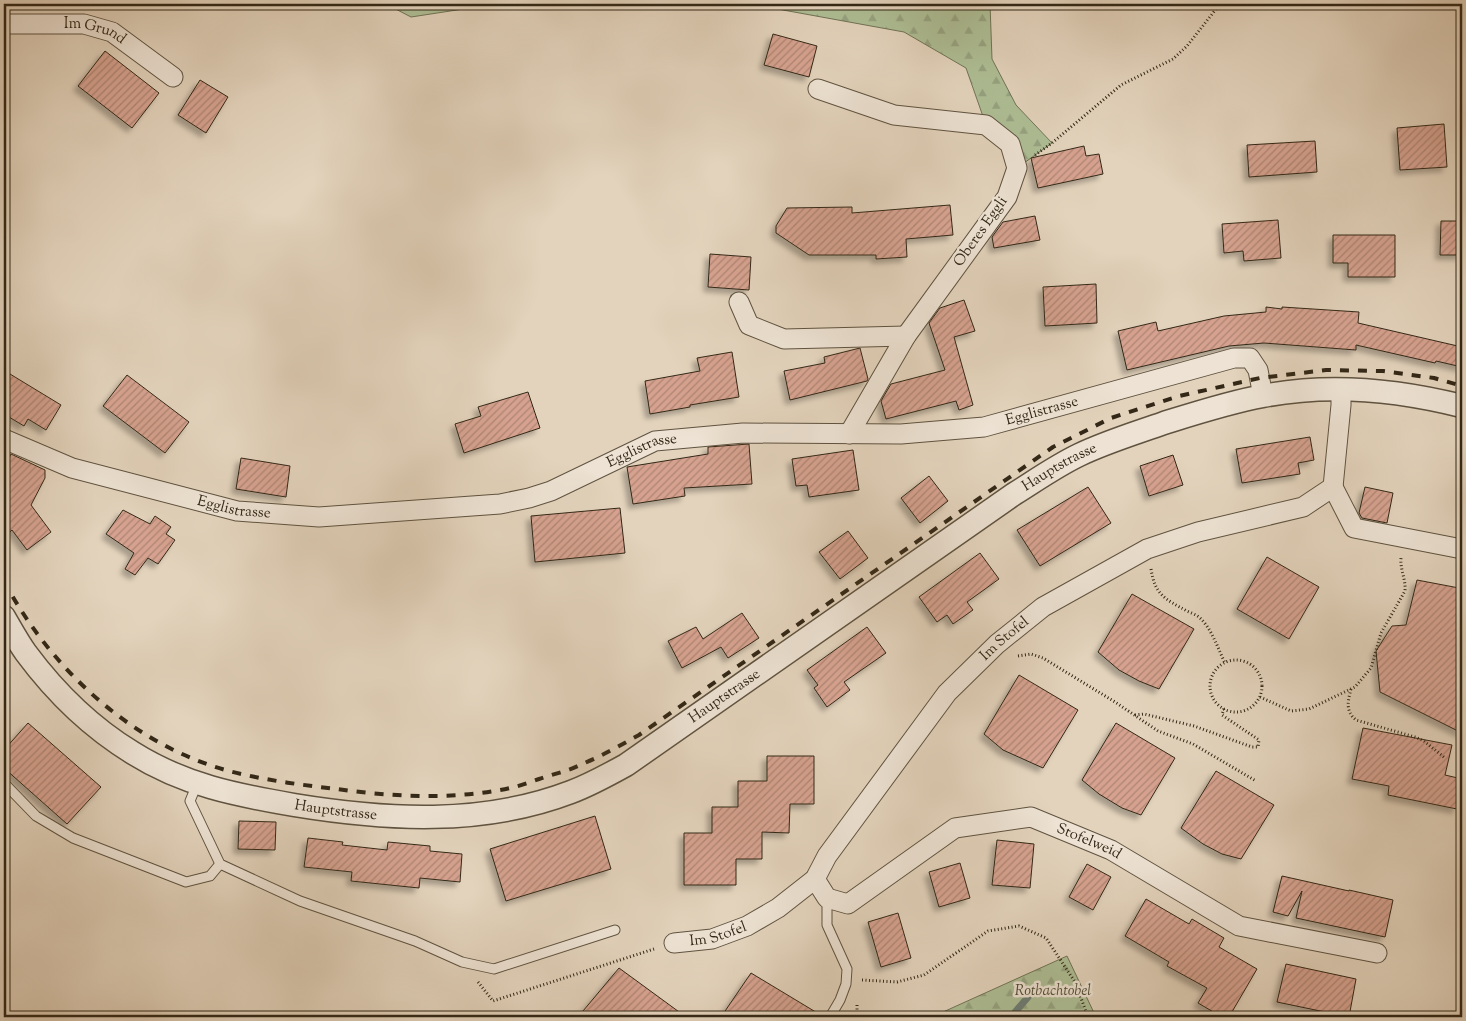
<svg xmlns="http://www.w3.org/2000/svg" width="1466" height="1021" font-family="'Sorts Mill Goudy',serif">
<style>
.forest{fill:url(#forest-firs);stroke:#707356}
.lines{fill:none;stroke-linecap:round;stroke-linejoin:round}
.stream{stroke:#6e7e75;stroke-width:7}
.building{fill:url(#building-hatch);stroke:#332817;filter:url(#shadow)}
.service-casing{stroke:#5f5340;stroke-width:11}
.minor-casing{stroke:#5f5340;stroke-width:21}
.tertiary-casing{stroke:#5f5340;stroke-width:25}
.path{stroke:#332817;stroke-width:3;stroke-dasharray:1 2.5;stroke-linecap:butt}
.service{stroke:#ede2d3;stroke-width:9}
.minor{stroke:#ede2d3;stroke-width:19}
.tertiary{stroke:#ede2d3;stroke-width:22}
.rail{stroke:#332817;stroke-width:4;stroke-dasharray:9 9;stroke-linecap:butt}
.labels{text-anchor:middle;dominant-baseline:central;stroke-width:5;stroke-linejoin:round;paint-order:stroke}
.street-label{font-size:15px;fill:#332817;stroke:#ede2d3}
.park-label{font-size:15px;font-style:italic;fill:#524e36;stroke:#ede2d3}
</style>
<defs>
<pattern id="forest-firs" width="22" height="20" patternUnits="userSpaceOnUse" patternTransform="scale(1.25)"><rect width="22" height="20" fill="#aebe95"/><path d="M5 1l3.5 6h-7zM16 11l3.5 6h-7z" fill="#96a380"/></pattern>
<pattern id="building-hatch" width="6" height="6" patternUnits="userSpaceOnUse" patternTransform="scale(1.25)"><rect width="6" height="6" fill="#d6a28f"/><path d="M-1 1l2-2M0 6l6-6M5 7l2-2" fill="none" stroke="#ae8474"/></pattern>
<filter id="shadow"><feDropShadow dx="-4.5" dy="4.5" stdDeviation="2.5" flood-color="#0004"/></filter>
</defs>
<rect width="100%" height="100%" fill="#e3d3bc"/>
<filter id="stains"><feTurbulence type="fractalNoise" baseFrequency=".004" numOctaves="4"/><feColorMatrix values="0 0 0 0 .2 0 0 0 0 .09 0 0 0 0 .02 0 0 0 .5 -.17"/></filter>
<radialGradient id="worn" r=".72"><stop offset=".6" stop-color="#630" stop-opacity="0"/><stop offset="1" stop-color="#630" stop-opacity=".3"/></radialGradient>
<g class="forest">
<polygon points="386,4 496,4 411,17"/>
<polygon points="750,4 990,4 992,59 1016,105 1052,143 1017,168 986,125 966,68 904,32"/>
<polygon points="1067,956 1096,1017 932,1017"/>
</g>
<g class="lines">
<polyline class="stream" points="1011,1017 1028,997"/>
</g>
<g class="building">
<polygon points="773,34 817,46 809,77 764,65"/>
<polygon points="105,51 159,93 132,128 78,86"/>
<polygon points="200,80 228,97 206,133 178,115"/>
<polygon points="1444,124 1447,167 1400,170 1397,128"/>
<polygon points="1315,141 1317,172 1249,177 1247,145"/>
<polygon points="1084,146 1086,156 1099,154 1103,174 1038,188 1031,158"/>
<polygon points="950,205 953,235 906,239 907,257 876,259 876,255 809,255 776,233 776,226 787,208 852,207 852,213"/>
<polygon points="1035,216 1040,240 994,248 992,237 1003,222"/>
<polygon points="1278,220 1281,258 1244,261 1243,251 1224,253 1222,224"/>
<polygon points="1441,221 1462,221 1462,255 1440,255"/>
<polygon points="1333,235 1395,235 1395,277 1348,277 1348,263 1333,263"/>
<polygon points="710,254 751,257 749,290 708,287"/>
<polygon points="1096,284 1097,323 1045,326 1043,287"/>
<polygon points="964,300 975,331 954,337 973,405 959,410 956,401 886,419 881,401 891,384 945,370 929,323 940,308"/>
<polygon points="1266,307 1282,309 1282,307 1359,312 1358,323 1462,347 1462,367 1436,361 1435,363 1356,345 1356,350 1264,343 1229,346 1127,370 1118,331 1156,322 1158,331 1224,316 1266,312"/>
<polygon points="860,348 868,379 867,381 790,400 784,371 825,363 824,357"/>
<polygon points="732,352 739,397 690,405 690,407 650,414 645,381 700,371 697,358"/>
<polygon points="10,374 61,405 46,430 28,419 24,426 4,414 4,384"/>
<polygon points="127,375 189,422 165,453 103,406"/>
<polygon points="528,392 540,428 464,453 455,424 481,416 478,407"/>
<polygon points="1310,437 1314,460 1298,463 1300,474 1242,483 1236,449"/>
<polygon points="749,444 752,484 684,488 685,496 633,504 627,467 708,454 708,447"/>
<polygon points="853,450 859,490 809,497 807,485 796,486 792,459"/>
<polygon points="11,454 45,470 45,478 31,505 51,532 27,550 12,530 4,537 4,468"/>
<polygon points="1173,455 1183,485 1149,496 1140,466"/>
<polygon points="241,458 290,466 286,497 236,489"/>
<polygon points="929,476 948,501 920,523 901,498"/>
<polygon points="1088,487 1111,523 1040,566 1017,530"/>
<polygon points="1365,487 1393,493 1387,523 1362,518 1359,513"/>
<polygon points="620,508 625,553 535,562 531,516"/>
<polygon points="123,510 150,524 155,516 171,527 166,534 175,540 158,564 148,558 135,575 125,569 134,553 106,534"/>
<polygon points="848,531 868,558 840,579 819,552"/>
<polygon points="980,553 999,579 967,602 973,610 953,624 947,615 937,622 919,597"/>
<polygon points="1267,557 1319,587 1289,639 1237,609"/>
<polygon points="1417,580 1459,588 1459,593 1462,593 1462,733 1380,692 1376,651 1392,626 1406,625"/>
<polygon points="1132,594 1194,629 1159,689 1139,681 1119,670 1098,652"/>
<polygon points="742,613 759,638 728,658 721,647 682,668 668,641 696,627 703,639"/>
<polygon points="867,627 886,653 844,682 850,690 827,707 814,688 818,685 807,670"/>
<polygon points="1019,675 1078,710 1043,768 1003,750 984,734"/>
<polygon points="28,723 101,787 67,824 4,768 4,750"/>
<polygon points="1116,723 1175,758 1141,815 1122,808 1099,794 1082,780"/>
<polygon points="1363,728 1452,745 1445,775 1462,779 1457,809 1388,795 1389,786 1352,779"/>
<polygon points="767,756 814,756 814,804 790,804 789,833 762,832 762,859 736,859 736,885 684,885 684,833 712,833 712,807 738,807 738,781 767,781"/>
<polygon points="1216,771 1274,805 1241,859 1222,854 1203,844 1181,828"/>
<polygon points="595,816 611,869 506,901 490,849"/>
<polygon points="239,821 276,822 275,850 238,849"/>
<polygon points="308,838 343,842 342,845 387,850 388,842 430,846 430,851 462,854 460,882 420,878 419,888 351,881 352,872 304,867"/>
<polygon points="997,840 1034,844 1030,888 992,885"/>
<polygon points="960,863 970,898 939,907 929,872"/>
<polygon points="1087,864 1111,877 1093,910 1069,897"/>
<polygon points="1282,876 1349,891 1349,890 1393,900 1385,937 1296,918 1302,891 1288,916 1273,912"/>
<polygon points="1146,899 1189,924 1192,919 1224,938 1219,947 1257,969 1229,1017 1222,1017 1198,1003 1207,988 1167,966 1169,962 1125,936"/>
<polygon points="898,913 911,958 881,967 868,922"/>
<polygon points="1286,964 1356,979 1349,1017 1277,1002"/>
<polygon points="619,968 686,1017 578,1017"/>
<polygon points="751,973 824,1017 721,1017"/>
</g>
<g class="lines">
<g class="service-casing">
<g id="service">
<polyline points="4,783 36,816 73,838 186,882 210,876 220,864"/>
<polyline points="197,784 190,801 220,864 300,901 415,941 462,962 494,969 615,930"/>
<polyline points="827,898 827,925 847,969 846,984 840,1000 830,1017"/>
</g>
</g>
<g class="minor-casing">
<g id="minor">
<path id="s1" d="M4,24H84L112,32L173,77"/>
<polyline points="818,89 894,115 986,125 1010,144 1017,168 1007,197 906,336 849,434"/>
<polyline points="739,302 749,325 784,339 906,336"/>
<path id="s2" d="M4,439L72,468L237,511L319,517L500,504L529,498L551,491L655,441L743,433L901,434L984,427L1234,358H1250L1258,370L1263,396"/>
<polyline points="1333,487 1354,528 1462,549"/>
<path id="s3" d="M815,879L827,898L848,904L955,828L1031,817L1111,850L1239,926L1377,953"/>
<path id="s4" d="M674,943L712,939L747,926L778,908L815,879L827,856L947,693L997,644L1043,607L1147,549L1198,532L1303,507L1333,487L1341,405V389"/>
</g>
</g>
<g class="tertiary-casing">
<g id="tertiary">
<path id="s5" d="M4,617C11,629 18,642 26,653C55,692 92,728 133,753C184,785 236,795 294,805C386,820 482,826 571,792C590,785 608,775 626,765L1014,494C1035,481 1056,466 1079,455C1106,442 1136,433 1164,423C1196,413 1230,402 1263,396C1329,383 1398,390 1462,406"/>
</g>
</g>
<g class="path">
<polyline points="1035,155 1052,143 1121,85 1173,59 1187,46 1220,4"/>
<path d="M1151,569C1155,595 1165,599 1187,611C1191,613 1197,615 1200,618C1212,629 1218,649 1225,663"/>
<polyline points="1018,656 1031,654 1043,658 1115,702 1158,731 1193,744 1256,781"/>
<circle cx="1236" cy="686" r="26"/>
<path d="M1351,689C1348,701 1345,711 1356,720L1415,737L1424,741L1445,758"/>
<path d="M1260,697L1291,711L1309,709L1355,687L1371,668L1381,633L1405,591C1406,579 1400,570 1401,558"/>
<polyline points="1135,715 1144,714 1194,726 1252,747 1258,747 1259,740 1222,715 1224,708"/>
<polyline points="862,980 897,982 924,975 988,931 1019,926 1046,938 1075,982 1088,1017"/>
<polyline points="478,982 493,1001 654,949"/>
<polyline points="857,1005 857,1017"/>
</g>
<use href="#service" class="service"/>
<use href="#minor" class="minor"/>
<use href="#tertiary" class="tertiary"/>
<path class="rail" d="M4,581C50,668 132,745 229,771C264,780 301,785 337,789C393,797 454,800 510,788C520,786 530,782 539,779C553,774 569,771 582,764C602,756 621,745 639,735L1053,447L1111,418L1179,396L1260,378L1326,370L1383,371L1434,378L1462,386"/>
</g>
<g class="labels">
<g class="street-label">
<text stroke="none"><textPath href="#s1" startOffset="92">Im Grund</textPath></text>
<text transform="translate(981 232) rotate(-55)">Oberes Eggli</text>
<text stroke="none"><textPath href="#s2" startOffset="1066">Egglistrasse</textPath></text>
<text stroke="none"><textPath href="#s2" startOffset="661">Egglistrasse</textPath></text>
<text stroke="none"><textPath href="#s5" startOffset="1228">Hauptstrasse</textPath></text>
<text stroke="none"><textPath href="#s2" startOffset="241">Egglistrasse</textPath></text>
<text stroke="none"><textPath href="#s4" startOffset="466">Im Stofel</textPath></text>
<text stroke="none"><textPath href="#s5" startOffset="822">Hauptstrasse</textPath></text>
<text stroke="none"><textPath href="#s5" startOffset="402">Hauptstrasse</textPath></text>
<text stroke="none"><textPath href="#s3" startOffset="315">Stofelweid</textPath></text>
<text stroke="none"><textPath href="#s4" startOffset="45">Im Stofel</textPath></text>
</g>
<g class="park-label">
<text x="1053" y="991">Rotbachtobel</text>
</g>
</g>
<rect width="1466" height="1021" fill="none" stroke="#e3d3bc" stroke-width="20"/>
<rect x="5" y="5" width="1456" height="1011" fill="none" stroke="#332817" stroke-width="2.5"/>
<rect x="10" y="10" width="1446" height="1001" fill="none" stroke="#332817"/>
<rect width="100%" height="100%" filter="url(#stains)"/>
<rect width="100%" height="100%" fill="url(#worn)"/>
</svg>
